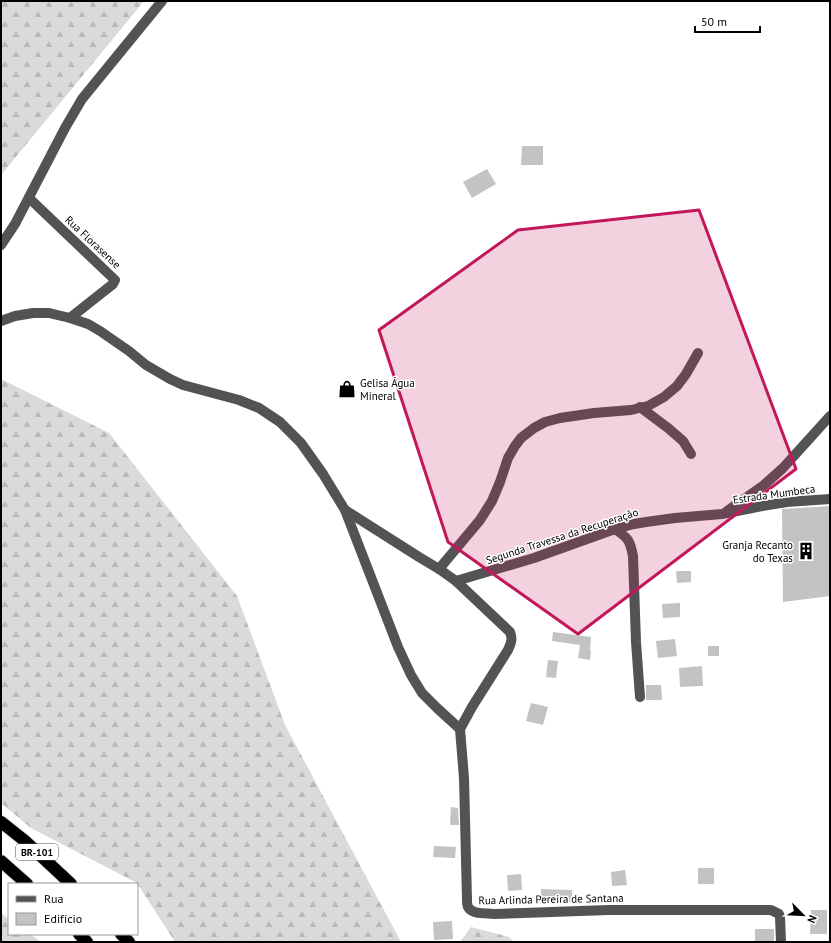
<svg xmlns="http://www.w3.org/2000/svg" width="831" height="943" font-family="'PT Sans',sans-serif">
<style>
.forest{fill:url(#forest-firs)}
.building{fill:#c3c3c3}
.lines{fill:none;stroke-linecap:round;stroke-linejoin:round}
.highway-casing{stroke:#dbdbdb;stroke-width:14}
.minor{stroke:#535353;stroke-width:10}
.highway{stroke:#000;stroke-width:12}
.marked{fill:#c2185b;fill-opacity:0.2;stroke:#c2185b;stroke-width:3;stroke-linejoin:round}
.labels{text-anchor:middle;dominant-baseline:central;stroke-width:3;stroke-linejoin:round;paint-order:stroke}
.shield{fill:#fff;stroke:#4c4c4c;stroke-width:1}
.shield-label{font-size:10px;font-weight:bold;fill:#000}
.street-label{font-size:11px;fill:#000;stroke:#fff}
.poi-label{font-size:11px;fill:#000;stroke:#fff;text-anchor:start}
</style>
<defs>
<pattern id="forest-firs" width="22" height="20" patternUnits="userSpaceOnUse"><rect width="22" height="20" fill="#dadada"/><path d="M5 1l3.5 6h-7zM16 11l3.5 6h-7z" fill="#b9b9b9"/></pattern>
</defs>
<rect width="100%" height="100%" fill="#fff"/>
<g class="forest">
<polygon points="1,1 144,1 1,175"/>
<polygon points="1,379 109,433 237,596 285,725 401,942 175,942 137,883 31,828 1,803"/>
<polygon points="1,913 9,919 9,934 30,934 41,942 1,942"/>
<polygon points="471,927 509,937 514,942 460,942"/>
</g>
<g class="building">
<polygon points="522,146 543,146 543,165 521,165"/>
<polygon points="487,169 496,184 472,198 463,182"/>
<polygon points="830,506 830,596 783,602 782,509"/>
<polygon points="676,571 691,571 691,582 677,583"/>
<polygon points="680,603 680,617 663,618 662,604"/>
<polygon points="553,632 591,637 590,650 591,651 590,660 578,658 580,645 552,641"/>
<polygon points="675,639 677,656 658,658 656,641"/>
<rect x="708" y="646" width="11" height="10"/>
<polygon points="548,660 558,661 556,678 546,677"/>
<polygon points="702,666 703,686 680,687 679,668"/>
<polygon points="646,685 661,685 662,700 646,700"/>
<polygon points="531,703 548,707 543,725 526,721"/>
<polygon points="451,807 458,808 459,825 450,825"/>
<polygon points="434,846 456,847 455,858 433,857"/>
<rect x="698" y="868" width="16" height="16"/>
<polygon points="625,870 627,885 612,886 611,872"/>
<polygon points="521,874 522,890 508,891 507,875"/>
<polygon points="541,889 572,890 572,902 541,901"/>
<polygon points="811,910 827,910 827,934 810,934"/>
<polygon points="452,921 453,939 434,940 433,922"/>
<rect x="755" y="929" width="19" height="13"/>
</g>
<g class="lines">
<g class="highway-casing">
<g id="highway">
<polyline points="1,822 25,841 71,884"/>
<polyline points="1,861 27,884"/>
<polyline points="79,934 87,942"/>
<polyline points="121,934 129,942"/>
</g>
</g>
<g class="minor">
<polyline points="29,198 115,280 113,284 70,318"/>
<polyline points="1,245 15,224 65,128 82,99 162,1"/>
<path d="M1,321L15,316L33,313H49L70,318L88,324L100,331L129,351L146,365L170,379L183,385L239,400L259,408L280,422L301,443L323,474L345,510L419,557L439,569L456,581L510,632C513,639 511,643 508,650L472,707L460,729L464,778L467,900C467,902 467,905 468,907C472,915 486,913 494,914L609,910H771L779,914L780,917L781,942"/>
<polyline points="640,407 668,428 683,441 691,454"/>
<polyline points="345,510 398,647 411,675 422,693 437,708 460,729"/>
<polyline points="727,511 764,485 783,468 830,416"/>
<path d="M615,529C628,538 630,540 633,556L636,642L640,697"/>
<polyline points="439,569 480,520 487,509 492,501 500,482 508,458 515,446 521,438 534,428 545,422 560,418 594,413 631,410 648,406 664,397 677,386 686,374 698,353"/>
<polyline points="456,581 534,558 615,529 634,524 646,522 675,518 722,514 762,506 787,502 830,499"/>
</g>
<use href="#highway" class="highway"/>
</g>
<path class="marked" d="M699,210L796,469L578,634L448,542L379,330L518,230Z"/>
<defs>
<g id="shop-bare" transform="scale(1.38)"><path d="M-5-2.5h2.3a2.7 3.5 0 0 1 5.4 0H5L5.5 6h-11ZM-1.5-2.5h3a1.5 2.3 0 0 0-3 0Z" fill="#000" stroke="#fff" stroke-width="2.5" paint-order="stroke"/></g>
<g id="building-bare" transform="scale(1.38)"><path d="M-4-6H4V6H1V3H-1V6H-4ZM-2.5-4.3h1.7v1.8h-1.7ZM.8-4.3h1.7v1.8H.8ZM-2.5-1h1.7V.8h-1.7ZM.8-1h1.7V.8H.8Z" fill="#000" stroke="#fff" stroke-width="2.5" paint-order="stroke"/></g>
</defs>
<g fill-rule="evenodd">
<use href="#shop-bare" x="347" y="389"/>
<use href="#building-bare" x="806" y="551"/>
</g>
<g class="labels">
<rect class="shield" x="16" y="844" width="42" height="16" rx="3"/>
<g class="shield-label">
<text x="37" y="852">BR-101</text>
</g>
<g class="street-label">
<text transform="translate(93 242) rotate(43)">Rua Florasense</text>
<text transform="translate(774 494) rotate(-8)">Estrada Mumbeca</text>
<text transform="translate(562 536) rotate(-18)">Segunda Travessa da Recuperação</text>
<text transform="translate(551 899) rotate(-1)">Rua Arlinda Pereira de Santana</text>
</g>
<g class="poi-label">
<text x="360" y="383">Gelisa Água<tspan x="360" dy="13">Mineral</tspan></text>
<text x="793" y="545" text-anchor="end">Granja Recanto<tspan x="793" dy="13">do Texas</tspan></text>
</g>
</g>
<rect width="831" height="943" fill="none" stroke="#000000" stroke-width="4"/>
<rect x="8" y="883" width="130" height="52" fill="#ffffff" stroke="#999999"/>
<rect x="16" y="896" width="20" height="6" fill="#535353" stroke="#999999"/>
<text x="44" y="903" font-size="12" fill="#000000">Rua</text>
<rect x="16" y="913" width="20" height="12" fill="#c3c3c3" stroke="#999999"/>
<text x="44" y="923" font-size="12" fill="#000000">Edifício</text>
<g transform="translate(803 915) rotate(114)" stroke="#ffffff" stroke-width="3" paint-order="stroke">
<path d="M0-3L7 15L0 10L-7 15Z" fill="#000000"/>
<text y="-6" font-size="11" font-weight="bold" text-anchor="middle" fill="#000000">N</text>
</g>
<path d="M695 26v6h65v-6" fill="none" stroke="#000000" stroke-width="2"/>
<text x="701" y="26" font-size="12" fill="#000000" stroke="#ffffff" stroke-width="3" paint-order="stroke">50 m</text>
</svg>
